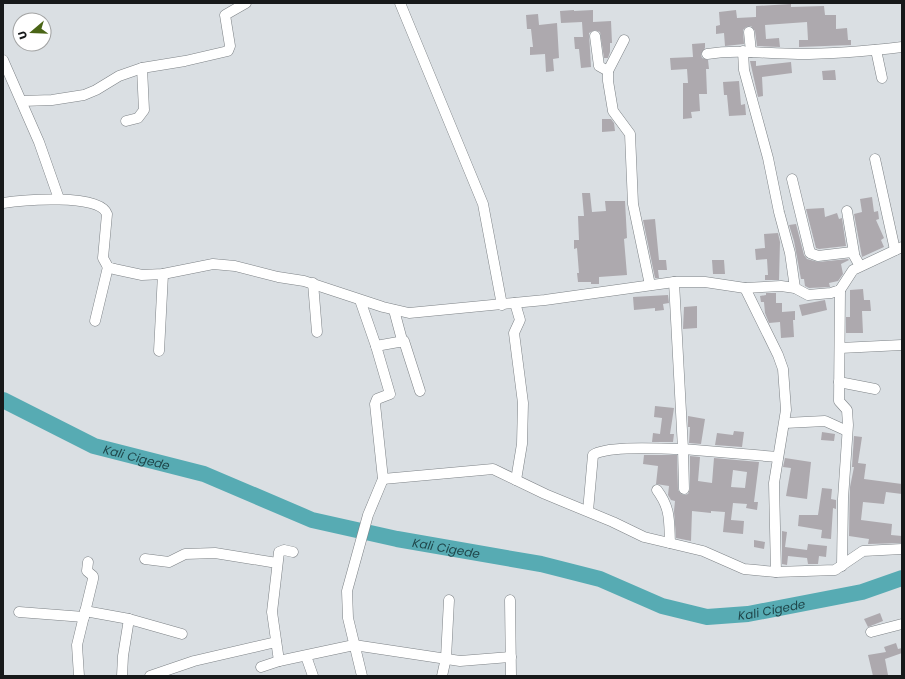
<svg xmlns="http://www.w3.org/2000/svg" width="905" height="679" font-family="Poppins,sans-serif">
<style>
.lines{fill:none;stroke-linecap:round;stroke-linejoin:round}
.river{stroke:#57abb3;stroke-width:16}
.building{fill:#ada9ae;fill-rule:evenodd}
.minor-casing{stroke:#7d8286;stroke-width:11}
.minor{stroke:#fff;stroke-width:10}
.labels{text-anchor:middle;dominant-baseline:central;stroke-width:3.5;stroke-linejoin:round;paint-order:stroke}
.water-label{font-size:12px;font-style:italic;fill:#1f464a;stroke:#fff}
</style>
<rect width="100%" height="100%" fill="#dadfe3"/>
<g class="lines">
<path class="river" id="s1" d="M3,400L94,446L204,474L312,520L397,539L541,564L600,579L662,606L707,617L748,614L862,592L902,578"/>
</g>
<g class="building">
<polygon points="791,4 791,7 824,6 825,15 836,15 836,29 847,28 848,40 851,40 851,45 799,47 799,40 808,40 807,22 765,25 766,39 779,38 780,47 757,46 755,31 751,26 746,27 743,30 744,44 725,46 724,33 716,34 716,26 720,25 719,12 736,10 737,18 756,17 756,6"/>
<polygon points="574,10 574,11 593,10 593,22 611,21 612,43 610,43 610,52 608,58 604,58 600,32 595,30 589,33 591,67 581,68 579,49 575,49 574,37 583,37 582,22 561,23 560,11"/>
<polygon points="538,14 539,25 557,23 559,58 553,59 554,71 546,72 545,54 530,55 530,47 533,47 531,29 527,29 526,15"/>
<polygon points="705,43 705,48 701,54 702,58 708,60 709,69 706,69 707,94 699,94 700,111 691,112 692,118 683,119 683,83 688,83 687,69 671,70 670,58 693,57 692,44"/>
<polygon points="750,61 756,61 756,66 791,62 792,73 762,77 763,96 758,97"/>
<polygon points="835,70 836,80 823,80 822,71"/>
<polygon points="739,81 741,105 745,104 746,115 729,116 727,95 724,95 723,82"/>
<polygon points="602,119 611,119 614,123 615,131 602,132"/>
<polygon points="582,193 590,193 592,212 606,211 605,201 625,201 627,238 624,239 627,275 599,277 599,284 591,284 591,282 578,282 577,273 579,273 577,248 574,249 574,240 579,240 578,216 584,216"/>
<polygon points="872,197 874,212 878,211 879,219 876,220 884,238 881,240 884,247 862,257 854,214 862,212 860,199"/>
<polygon points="824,208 825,217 837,213 839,219 842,218 846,246 819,249 816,248 806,209"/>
<polygon points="655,219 659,260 666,260 667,270 658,270 659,278 655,278 643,220"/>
<polygon points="796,224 804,255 807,259 818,262 848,259 849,260 841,264 843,274 838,281 829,283 830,287 809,288 805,286 804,279 801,279 794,241 789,225"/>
<polygon points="778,233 780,242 779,280 765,280 765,275 768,275 767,259 756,260 755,249 765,248 764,234"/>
<polygon points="712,260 724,260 725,274 713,274"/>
<polygon points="863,289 864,300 870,300 871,311 862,311 863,333 846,333 846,317 850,317 850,290"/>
<polygon points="766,293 776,293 776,303 782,303 782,312 795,311 795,320 793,320 794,337 781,338 780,322 769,323 765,313 764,302 761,302 760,296 766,295"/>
<polygon points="668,295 669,303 663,304 664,310 655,311 655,308 634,310 633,297"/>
<polygon points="825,300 827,310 802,316 799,305"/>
<polygon points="697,306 697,328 683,329 684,307"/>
<polygon points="655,406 674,408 670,434 674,434 673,442 652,442 653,433 660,434 662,418 654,417"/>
<polygon points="688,416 705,419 701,444 689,443 690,427 688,427"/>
<polygon points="734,431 744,432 742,447 715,445 717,433 733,435"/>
<polygon points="822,432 835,434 834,441 821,440"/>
<polygon points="854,436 862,437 858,463 866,464 864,479 902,484 902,494 886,492 884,504 863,502 861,520 892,524 891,535 902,536 902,543 868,544 869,539 849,536 850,487 854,467 852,467"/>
<path d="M644,455H677L678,490L681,494L684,495L688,494L690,489V456L700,457L698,481L712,483L714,458L759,462L754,502H758L757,510L746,508L747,504L733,503L731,520L744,521L743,534L723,532L725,512L711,511V513L692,511L691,541L676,538L674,511L675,501L671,500L668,495L669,486L656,484L658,466L643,464ZM733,470L747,472L745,488L731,487Z"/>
<polygon points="785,458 811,462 807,499 786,496 791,468 783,467"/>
<polygon points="822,488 832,489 831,499 836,500 836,509 833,508 831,539 821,538 822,530 798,526 799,515 818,515"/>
<polygon points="782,531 787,532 785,547 807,550 808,544 827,546 826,557 819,556 818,564 808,564 807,558 788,556 787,565 782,564"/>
<polygon points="754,540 765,542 764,549 754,547"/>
<polygon points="880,613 883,621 868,627 864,619"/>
<polygon points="896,643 898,649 902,648 902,653 885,659 888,675 873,676 868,655 886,652 884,647"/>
</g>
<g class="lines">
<g class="minor-casing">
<g id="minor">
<polyline points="400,3 483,204 502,305"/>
<polyline points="749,32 751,52"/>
<polyline points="595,36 599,66 608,71"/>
<polyline points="624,40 608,71 608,81 613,111 630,134 633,204 650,285"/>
<polyline points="876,50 882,78"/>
<polyline points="743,51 744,70 768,158 779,212 790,253 795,288"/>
<path d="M707,54C739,49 766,54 798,54C833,54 868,51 902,47"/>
<polyline points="3,60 39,142 59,199"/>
<polyline points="22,101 52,100 84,95 96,90 119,76 142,68 185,61 228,51 230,46 225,15 246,3"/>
<polyline points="126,121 138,118 144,110 142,68"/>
<polyline points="875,159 895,250"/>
<polyline points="792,179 810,253 818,256 852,252 860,266"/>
<path d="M3,203C21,200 100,193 107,214L103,258L108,267L114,269L142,275L163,274L213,264L235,266L278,277L304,281L383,307L409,313L545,300L674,282H705L745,288L781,286L795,288L808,295L831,293L840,290L853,270L902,247"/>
<polyline points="847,211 854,253"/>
<polyline points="674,282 683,449 778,457"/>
<polyline points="313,283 317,332"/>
<polyline points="745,288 778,355 783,369 786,410 774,483 776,572"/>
<polyline points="840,290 839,401 847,410 848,425 843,499 842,566"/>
<polyline points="360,300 376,346 390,394 377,399 375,404 383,479 368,515 347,591 348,618 362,676"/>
<polyline points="515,303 520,320 514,333 523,403 522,444 516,480"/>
<polyline points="394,310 402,340"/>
<polyline points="95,321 108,267"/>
<polyline points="376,346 404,341 420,391"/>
<polyline points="840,348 902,345"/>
<polyline points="159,351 163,274"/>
<polyline points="839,382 875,389"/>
<polyline points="785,423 825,421 847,431"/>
<polyline points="383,479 493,469 545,494 613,522 644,537 703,551 744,569 776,572 835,570 863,551 902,549"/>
<path d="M657,490C671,509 669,521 670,543"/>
<path d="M588,511L593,455C608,445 664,449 683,449L684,489"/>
<polyline points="293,552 284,550 279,552 272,612 279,661 354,645 460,661 511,657"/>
<polyline points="145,559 169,562 185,554 215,553 277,563"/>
<polyline points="510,600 511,676"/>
<polyline points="85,611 129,619 182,634"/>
<polyline points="19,612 84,617"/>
<polyline points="871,632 902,624"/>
<polyline points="306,656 313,676"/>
<polyline points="261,667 279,661"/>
<polyline points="79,676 77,645 93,579 93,576 87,571 88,562"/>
<polyline points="122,676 123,656 129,619"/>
<polyline points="150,676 194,661 276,642"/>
<polyline points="442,676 446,658 449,600"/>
</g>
</g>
<use href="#minor" class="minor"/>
</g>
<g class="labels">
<g class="water-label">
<text stroke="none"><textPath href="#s1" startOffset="146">Kali Cigede</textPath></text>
<text stroke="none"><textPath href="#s1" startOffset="470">Kali Cigede</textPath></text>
<text stroke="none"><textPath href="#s1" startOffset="806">Kali Cigede</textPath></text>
</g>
</g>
<rect width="905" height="679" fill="none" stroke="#17191a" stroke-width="8"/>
<g transform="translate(32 32) rotate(251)"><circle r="19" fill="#ffffff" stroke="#a2a3a3"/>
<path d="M0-3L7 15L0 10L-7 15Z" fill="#4a6516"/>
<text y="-6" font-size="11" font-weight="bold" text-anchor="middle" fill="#17191a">U</text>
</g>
</svg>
